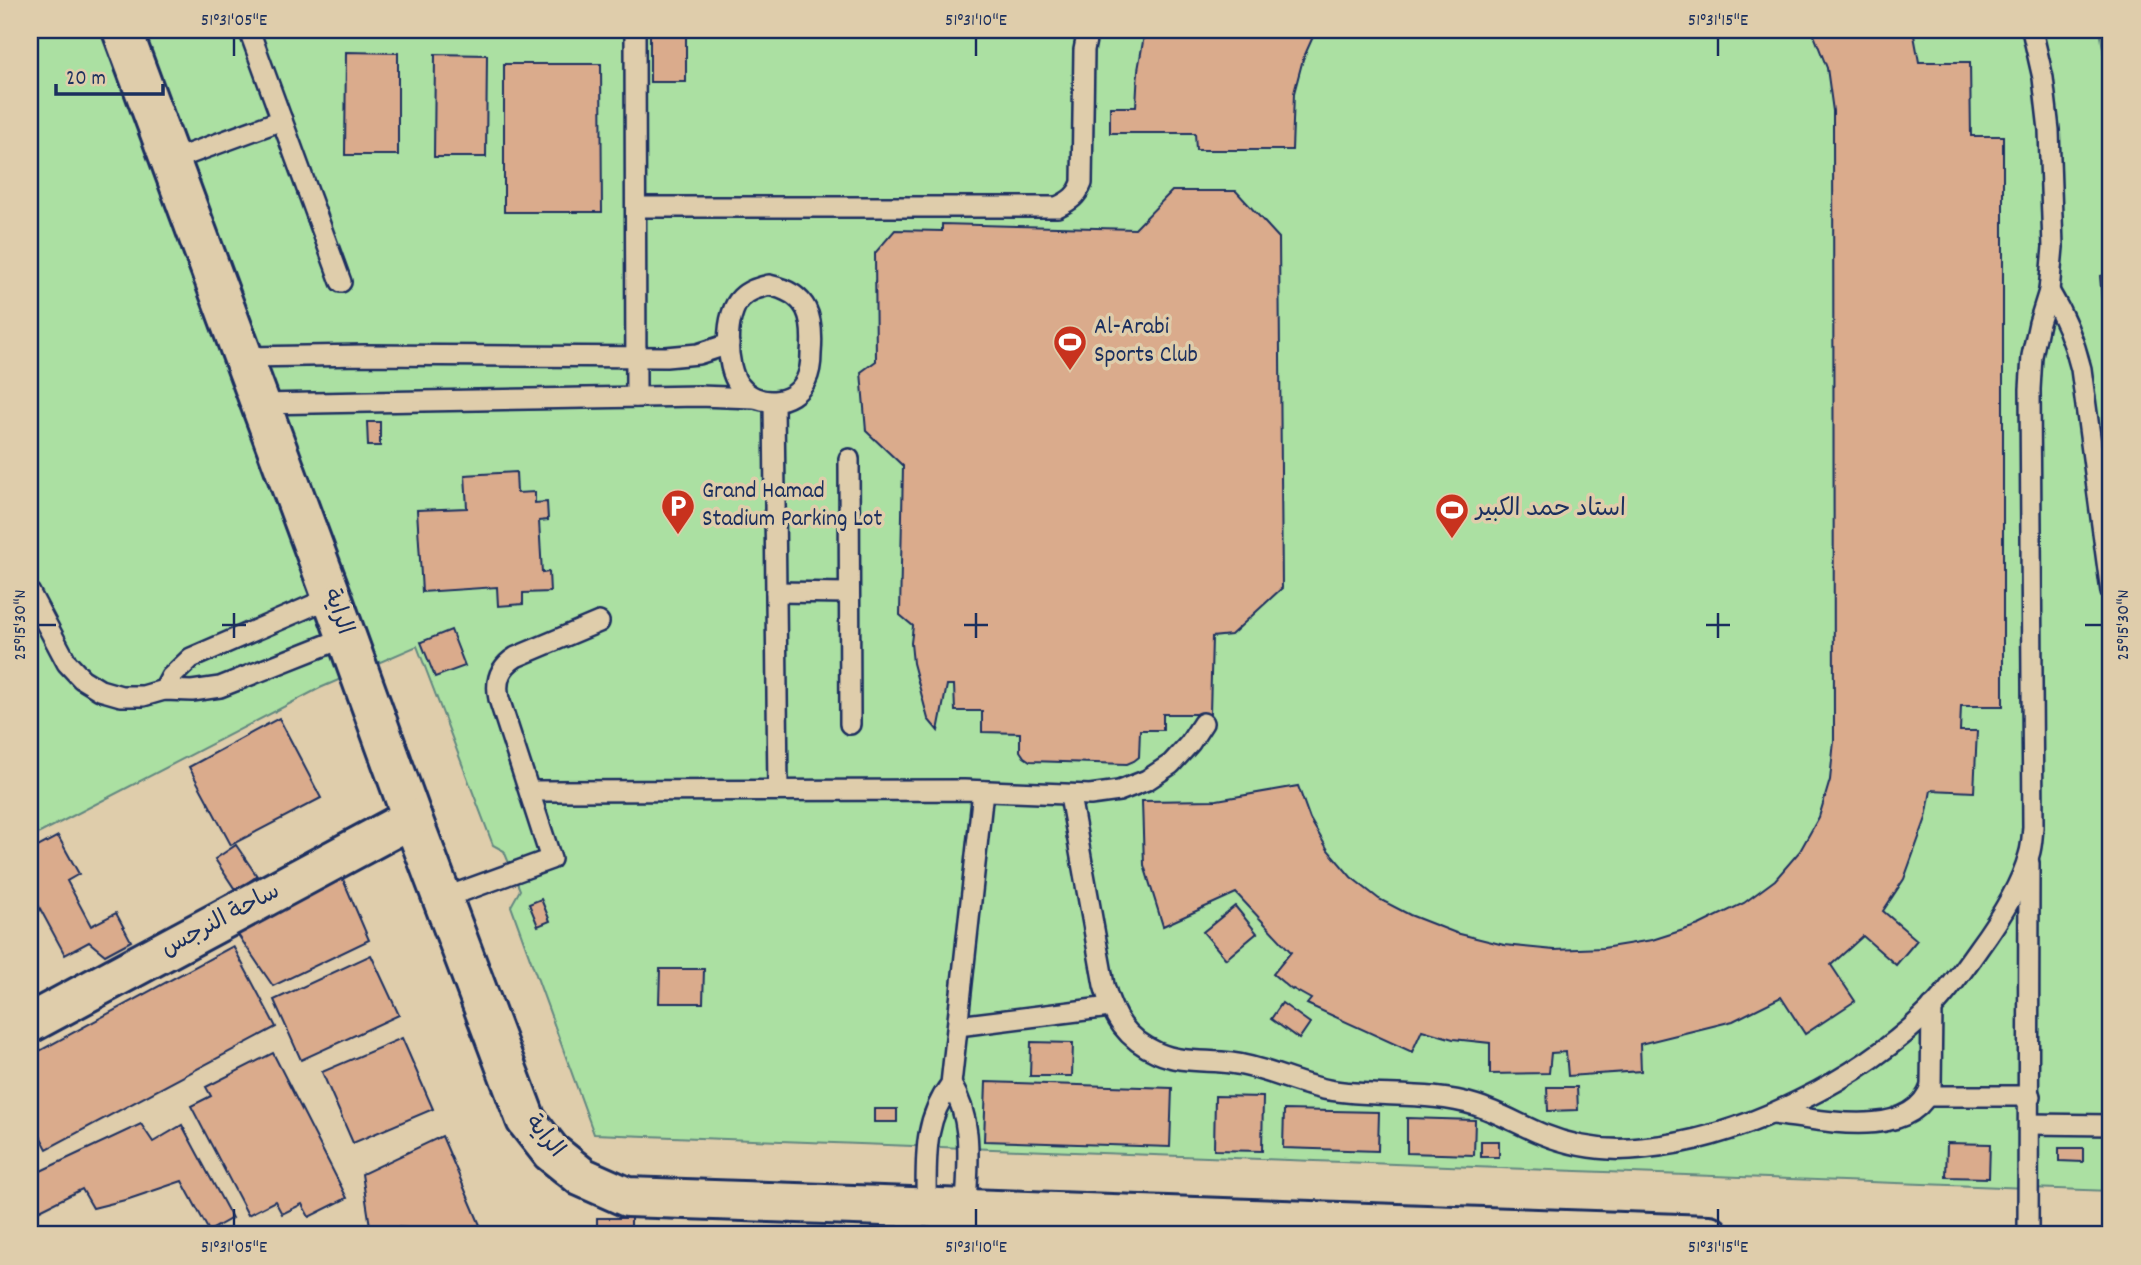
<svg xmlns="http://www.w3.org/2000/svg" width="2141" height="1265" font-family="Dekko,'Playpen Sans Arabic',sans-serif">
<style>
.green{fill:#abe0a2;stroke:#638880;stroke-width:2}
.building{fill:#daab8c;stroke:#1b2f5e;stroke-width:2}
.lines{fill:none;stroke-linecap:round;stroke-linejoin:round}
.service-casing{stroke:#1b2f5e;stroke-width:24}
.minor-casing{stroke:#1b2f5e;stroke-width:44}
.service{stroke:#dfcdab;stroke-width:19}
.minor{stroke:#dfcdab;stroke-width:38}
.ticks{fill:none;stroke:#1b2f5e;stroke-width:2.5}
.labels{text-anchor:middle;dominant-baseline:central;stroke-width:7;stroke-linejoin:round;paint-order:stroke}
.poi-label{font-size:24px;fill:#1b2f5e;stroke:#dfcdab;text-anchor:start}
.street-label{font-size:24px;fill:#1b2f5e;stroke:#dfcdab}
.neatline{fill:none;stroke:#1b2f5e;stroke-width:2.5}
.ticks-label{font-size:18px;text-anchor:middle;fill:#1b2f5e}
</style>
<rect width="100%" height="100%" fill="#dfcdab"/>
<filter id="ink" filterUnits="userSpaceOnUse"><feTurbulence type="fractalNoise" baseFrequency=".0143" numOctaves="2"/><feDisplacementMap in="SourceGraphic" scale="14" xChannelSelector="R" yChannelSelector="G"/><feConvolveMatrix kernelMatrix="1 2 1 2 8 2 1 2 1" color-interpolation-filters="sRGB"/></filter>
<g filter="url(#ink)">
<polygon class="green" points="30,30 2100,30 2111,99 2111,1191 594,1134 511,906 520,890 504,851 493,845 417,646 320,688 30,838"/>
<g class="building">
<rect x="650" y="30" width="36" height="52"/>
<polygon points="1145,30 1316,30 1303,59 1294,93 1292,150 1196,150 1195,133 1110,133 1110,107 1136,107 1138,70"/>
<polygon points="1812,30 1913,30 1919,62 1970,62 1971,136 2003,136 2003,706 1961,706 1960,731 1977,731 1974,792 1931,790 1926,818 1904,879 1883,911 1917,940 1896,965 1863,936 1831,965 1855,1001 1805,1034 1781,997 1733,1021 1640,1044 1641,1071 1568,1076 1566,1052 1551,1053 1549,1073 1490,1074 1490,1043 1453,1039 1422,1030 1412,1052 1307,1004 1311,999 1293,989 1292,990 1273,974 1291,952 1236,893 1163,926 1144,865 1142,801 1217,800 1298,786 1310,819 1328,850 1351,877 1379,899 1410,915 1456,933 1504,945 1554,950 1603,948 1652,940 1699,925 1744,903 1775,880 1800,851 1819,817 1830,780 1834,741 1833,111 1827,68"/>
<polygon points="346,52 398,53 398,155 345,155"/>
<polygon points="435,54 487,55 486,157 434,157"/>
<polygon points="504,64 601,64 602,212 504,212"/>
<polygon points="1172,191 1236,191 1279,238 1282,588 1231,635 1212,637 1210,714 1163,714 1163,730 1140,730 1139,757 1134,761 1127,764 1030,761 1024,757 1020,751 1020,733 982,732 982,711 955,711 954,685 947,685 938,731 928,719 913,663 911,643 913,626 900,615 903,466 866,431 861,372 876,361 875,253 895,230 942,231 942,224 1135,229"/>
<polygon points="2111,274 2111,298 2102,300 2100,276"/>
<polygon points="2111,333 2111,364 2108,365 2106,334"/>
<polygon points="367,422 380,422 380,446 368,446"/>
<polygon points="516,472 517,493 535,492 535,503 547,502 548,520 539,521 542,573 549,572 550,592 523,593 523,604 498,606 497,587 422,592 417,510 467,508 465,475"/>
<polygon points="451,630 465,666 435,677 421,642"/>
<polygon points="279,718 321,798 231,845 189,767"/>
<polygon points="58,836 79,874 67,881 91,926 116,913 131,941 105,955 89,942 65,955 30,890 30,851"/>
<polygon points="236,845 257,876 236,891 215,859"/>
<polygon points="339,870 369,940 273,986 230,923"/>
<polygon points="541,899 550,921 538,926 529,904"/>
<polygon points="1235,906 1257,933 1226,959 1203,932"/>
<polygon points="233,946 276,1027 47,1149 30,1117 30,1056"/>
<polygon points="371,955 399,1015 301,1060 274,1000"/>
<polygon points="660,969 704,969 703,1003 659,1003"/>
<polygon points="1282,1003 1310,1023 1299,1039 1271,1019"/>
<polygon points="402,1038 433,1109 353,1143 322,1072"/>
<polygon points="1031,1042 1073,1043 1072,1076 1030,1076"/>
<polygon points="273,1053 347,1198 309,1217 302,1204 282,1214 275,1201 248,1215 191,1106 211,1096 206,1087"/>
<polygon points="986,1082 1172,1088 1170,1147 984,1141"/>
<polygon points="1547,1087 1577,1087 1578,1110 1548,1111"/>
<polygon points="1215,1096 1263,1097 1262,1151 1214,1150"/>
<rect x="874" y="1109" width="23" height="13"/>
<polygon points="1284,1110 1379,1112 1378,1151 1283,1148"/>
<polygon points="1407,1118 1475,1120 1474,1155 1407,1153"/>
<polygon points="141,1124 153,1142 182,1125 232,1218 209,1231 182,1181 129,1199 93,1208 82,1189 36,1212 30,1196 30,1176"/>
<polygon points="442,1136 483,1232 370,1226 362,1174"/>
<rect x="1481" y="1141" width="18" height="16"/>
<polygon points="1947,1143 1990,1144 1989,1178 1946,1177"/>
<polygon points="2059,1148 2083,1148 2083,1162 2059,1161"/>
<rect x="597" y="1218" width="34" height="17"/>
<polygon points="44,1228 72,1228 72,1235 49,1235"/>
</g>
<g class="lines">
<g class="service-casing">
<g id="service">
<polyline points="249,30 341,282"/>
<polyline points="635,30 636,397"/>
<polyline points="170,161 282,120"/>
<path d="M636,207H1057C1070,201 1077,196 1082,183L1084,50L1088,30"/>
<path d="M769,285C809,294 814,317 811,354C811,363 810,372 806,380C793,406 756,408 739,385C725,367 724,315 741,298C749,290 758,288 769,285Z"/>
<path d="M2049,291C2065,317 2074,340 2081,369L2111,592"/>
<polyline points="243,357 365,355 666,357 698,354 729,344"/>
<polyline points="774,402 778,790"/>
<polyline points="259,404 699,396 754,398"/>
<polyline points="849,459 850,724"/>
<polyline points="776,592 848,593"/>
<polyline points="30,593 67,663 82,679 100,690 121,696 143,696 164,690 192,691 220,687 346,637"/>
<polyline points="164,690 171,677 191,658 332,597"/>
<polyline points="530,791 964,790 1090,795 1119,791 1147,780 1171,764 1190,743 1203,723"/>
<path d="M1070,796L1104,985C1113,1017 1126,1039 1158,1053C1180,1063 1207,1060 1231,1063C1265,1067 1295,1084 1329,1090C1375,1098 1432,1091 1475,1105C1498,1112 1520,1125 1542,1134C1574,1147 1608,1152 1642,1148C1743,1139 1862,1079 1933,1007C1950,989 1964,969 1978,949C1997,923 2021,885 2029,855C2032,846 2032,836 2033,827L2030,389L2032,356L2039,323L2049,291L2053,247L2049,130L2043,78L2032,30"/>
<path d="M444,898L551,859L499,699C495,681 500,667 516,657L599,622"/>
<polyline points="958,1026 1110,1007"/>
<path d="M951,1084C975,1123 967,1167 966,1210"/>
<polyline points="1928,1096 2030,1096"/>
<path d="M1773,1114C1817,1119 1912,1143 1931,1086L1932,1007"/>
<polyline points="2029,1124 2111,1125"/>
<path d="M926,1209C927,1162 921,1124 951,1084L983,791"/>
<polyline points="2028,1235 2029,863"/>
</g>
</g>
<g class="minor-casing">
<g id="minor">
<polyline points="122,30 332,597 412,818 526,1120 551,1152 582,1177 627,1197 1709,1235"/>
<polyline points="30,1023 412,818"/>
</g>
</g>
<use href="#service" class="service"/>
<use href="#minor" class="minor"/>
</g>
</g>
<path class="ticks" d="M234,38V56M976,38V56M1718,38V56M234,613V638M976,613V638M1718,613V638M38,625H56M222,625H246M964,625H988M1706,625H1730M2085,625H2102M234,1209V1226M976,1209V1226M1718,1209V1226"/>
<defs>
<g id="stadium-pin" transform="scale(1.75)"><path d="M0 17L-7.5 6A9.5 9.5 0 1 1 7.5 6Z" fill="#c8321e" stroke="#dfcdab"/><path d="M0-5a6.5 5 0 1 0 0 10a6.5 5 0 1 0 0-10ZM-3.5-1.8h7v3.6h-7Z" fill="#fff"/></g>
<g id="parking-pin" transform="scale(1.75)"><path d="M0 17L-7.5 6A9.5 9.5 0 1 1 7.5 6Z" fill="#c8321e" stroke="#dfcdab"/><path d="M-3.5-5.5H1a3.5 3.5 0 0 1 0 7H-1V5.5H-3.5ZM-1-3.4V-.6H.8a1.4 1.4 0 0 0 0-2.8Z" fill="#fff"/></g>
</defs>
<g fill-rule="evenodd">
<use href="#stadium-pin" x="1070" y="342"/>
<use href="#parking-pin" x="678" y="506"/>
<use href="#stadium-pin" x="1452" y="510"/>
</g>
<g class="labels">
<g class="poi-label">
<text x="1094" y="328">Al-Arabi<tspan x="1094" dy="28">Sports Club</tspan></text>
<text x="702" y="492">Grand Hamad<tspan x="702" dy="28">Stadium Parking Lot</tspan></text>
<text x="1476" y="510">استاد حمد الكبير</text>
</g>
<g class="street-label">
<text transform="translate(337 612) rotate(71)">الراية</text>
<text transform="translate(221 921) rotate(-28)">ساحة النرجس</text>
<text transform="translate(544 1137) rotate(51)">الراية</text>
</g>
</g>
<rect width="2141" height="1265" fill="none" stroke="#dfcdab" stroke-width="77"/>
<path d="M56 84v10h107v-10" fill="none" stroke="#1b2f5e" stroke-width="3.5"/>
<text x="66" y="84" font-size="21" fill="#1b2f5e" stroke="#dfcdab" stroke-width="5" paint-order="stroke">20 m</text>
<rect x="38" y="38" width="2064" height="1188" class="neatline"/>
<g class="ticks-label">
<text x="234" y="25">51°31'05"E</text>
<text x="976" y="25">51°31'10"E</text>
<text x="1718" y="25">51°31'15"E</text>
<text transform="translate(19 625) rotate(-90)" y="6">25°15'30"N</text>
<text transform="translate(2122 625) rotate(-90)" y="6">25°15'30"N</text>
<text x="234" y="1252">51°31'05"E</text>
<text x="976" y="1252">51°31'10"E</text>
<text x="1718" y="1252">51°31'15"E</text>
</g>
</svg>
